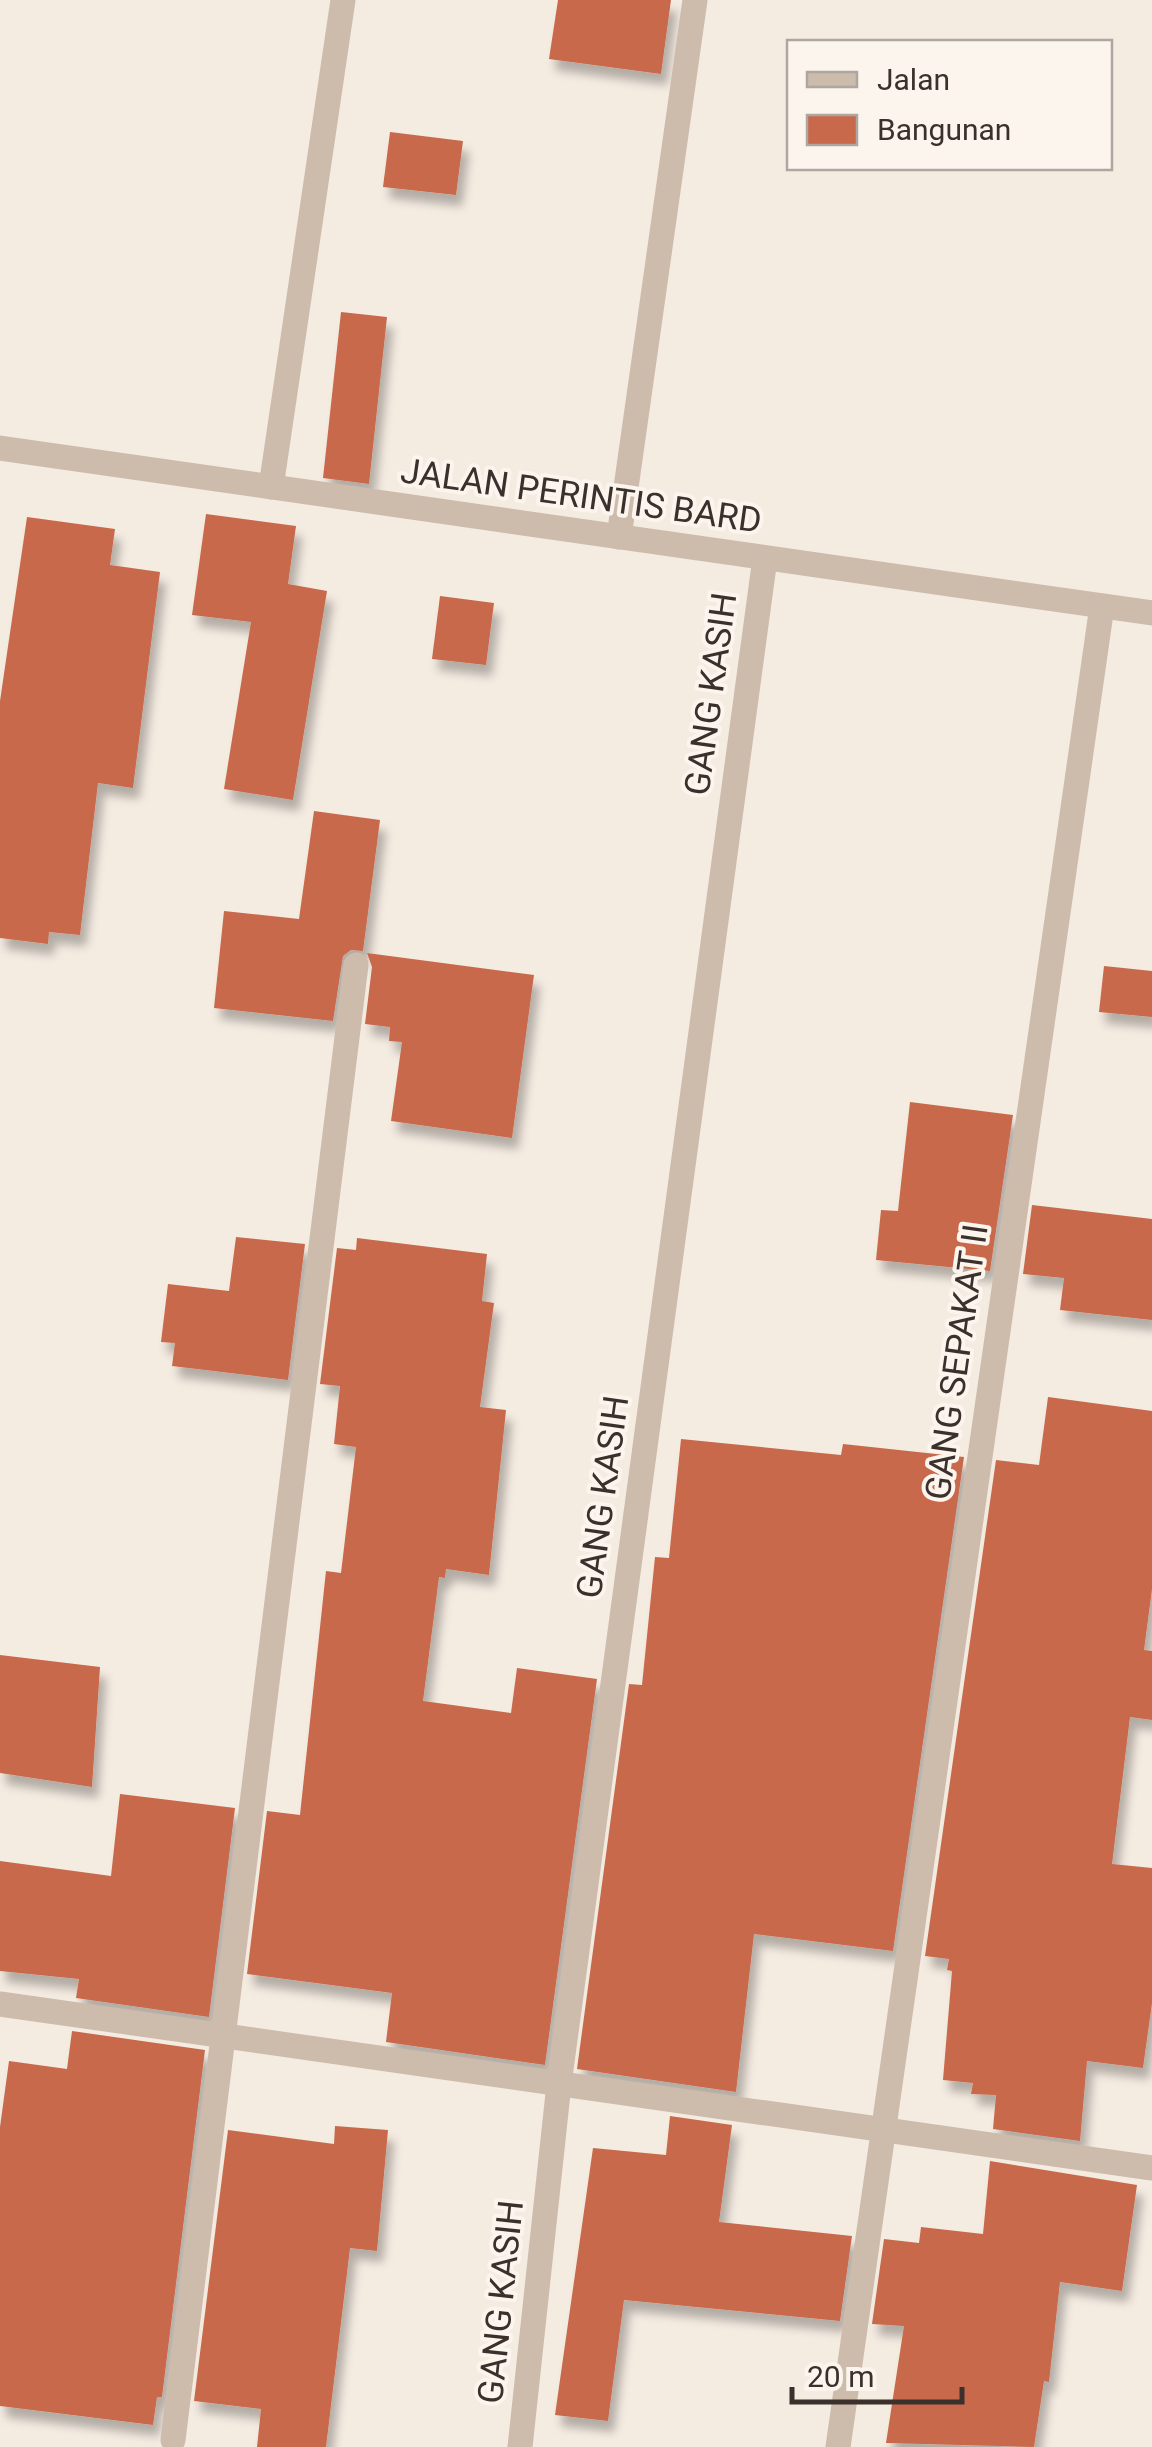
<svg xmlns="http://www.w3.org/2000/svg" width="1152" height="2447" font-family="Roboto,sans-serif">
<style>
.building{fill:#c8694b;filter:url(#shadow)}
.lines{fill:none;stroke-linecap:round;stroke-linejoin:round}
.minor{stroke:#cdbbac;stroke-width:25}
.tertiary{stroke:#cdbbac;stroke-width:25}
.labels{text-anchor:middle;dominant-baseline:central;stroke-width:8;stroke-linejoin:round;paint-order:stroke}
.street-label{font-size:35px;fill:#3b302b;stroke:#fbf5ee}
</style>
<defs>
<filter id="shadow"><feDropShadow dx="6" dy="11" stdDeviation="5" flood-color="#0004"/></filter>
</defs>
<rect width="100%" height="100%" fill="#f4ebe1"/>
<g class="building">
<polygon points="558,0 671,0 661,74 549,59"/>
<polygon points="390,132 463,141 456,195 383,187"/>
<polygon points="341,312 387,317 369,484 323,478"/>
<polygon points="206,514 296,526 288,584 327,591 293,800 224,789 251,622 192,615"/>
<polygon points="27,517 115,529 110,565 160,572 133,788 98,783 80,935 49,932 48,944 0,938 0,701"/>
<polygon points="440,596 494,603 486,665 432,659"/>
<polygon points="314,811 380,820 363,951 351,950 343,956 333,1021 214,1008 224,911 299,919"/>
<polygon points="367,953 534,975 512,1138 391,1121 402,1042 389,1041 390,1027 365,1024 372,967"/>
<polygon points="1104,966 1152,971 1152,1017 1099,1012"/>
<polygon points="910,1102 1013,1115 990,1271 876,1260 881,1210 898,1211"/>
<polygon points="1032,1205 1152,1219 1152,1320 1060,1310 1064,1278 1023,1274"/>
<polygon points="236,1237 305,1244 288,1380 172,1366 175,1343 161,1342 168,1284 229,1291"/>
<polygon points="357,1238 487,1254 482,1301 494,1303 480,1407 506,1410 489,1575 446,1569 445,1578 439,1577 423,1701 511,1713 517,1668 597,1679 545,2065 386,2042 392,1993 247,1974 267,1811 300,1815 326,1571 341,1573 356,1447 334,1444 340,1386 320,1384 337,1248 356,1250"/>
<polygon points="1048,1397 1152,1411 1152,1589 1144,1650 1152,1651 1152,1720 1130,1717 1112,1864 1152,1868 1152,2003 1143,2068 1087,2061 1080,2141 993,2129 996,2095 971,2094 973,2083 943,2080 952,1971 947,1970 949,1959 925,1956 996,1460 1039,1465"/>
<polygon points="681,1439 841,1455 843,1444 964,1457 893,1951 754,1934 736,2092 577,2069 629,1684 642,1685 655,1557 669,1558"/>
<polygon points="0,1655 100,1667 92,1787 0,1773"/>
<polygon points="120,1794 235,1808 209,2017 76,1998 79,1979 0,1971 0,1861 111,1876"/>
<polygon points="72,2031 205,2050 162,2397 157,2397 153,2425 0,2406 0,2127 9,2061 67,2069"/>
<polygon points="670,2116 732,2125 719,2222 852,2236 840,2321 624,2300 608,2421 555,2415 593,2148 666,2155"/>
<polygon points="335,2126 388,2130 377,2251 350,2248 326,2447 257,2447 261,2409 194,2401 228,2130 334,2144"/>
<polygon points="990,2161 1137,2185 1122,2291 1060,2282 1049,2382 1044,2381 1034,2447 886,2443 904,2326 872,2324 884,2239 919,2243 921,2227 983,2234"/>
</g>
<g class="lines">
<g class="minor">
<polyline points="271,487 343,0"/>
<polyline points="619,537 695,0"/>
<polyline points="0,2004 1152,2168"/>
<polyline points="173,2440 356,965"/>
<polyline points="520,2447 559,2084 765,558"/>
<polyline points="838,2447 1102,606"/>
</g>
<polyline class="tertiary" points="0,448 1152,613"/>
</g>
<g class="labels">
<g class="street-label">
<text transform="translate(581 496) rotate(8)">JALAN PERINTIS BARD</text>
<text transform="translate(711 694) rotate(-82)">GANG KASIH</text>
<text transform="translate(957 1362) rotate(-82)">GANG SEPAKAT II</text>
<text transform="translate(603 1497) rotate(-82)">GANG KASIH</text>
<text transform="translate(501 2302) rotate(-84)">GANG KASIH</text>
</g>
</g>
<rect x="787" y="40" width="325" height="130" fill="#fbf5ee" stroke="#aea6a0" stroke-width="2.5"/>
<rect x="807" y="72" width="50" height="15" fill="#cdbbac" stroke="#aea6a0" stroke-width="2.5"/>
<text x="877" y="90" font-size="30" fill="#3b302b">Jalan</text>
<rect x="807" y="115" width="50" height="30" fill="#c8694b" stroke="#aea6a0" stroke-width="2.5"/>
<text x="877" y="140" font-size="30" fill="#3b302b">Bangunan</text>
<path d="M792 2387v15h170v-15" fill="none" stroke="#3b302b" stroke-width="5"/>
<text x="807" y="2387" font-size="30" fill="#3b302b" stroke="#fbf5ee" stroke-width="8" paint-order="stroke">20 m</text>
</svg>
